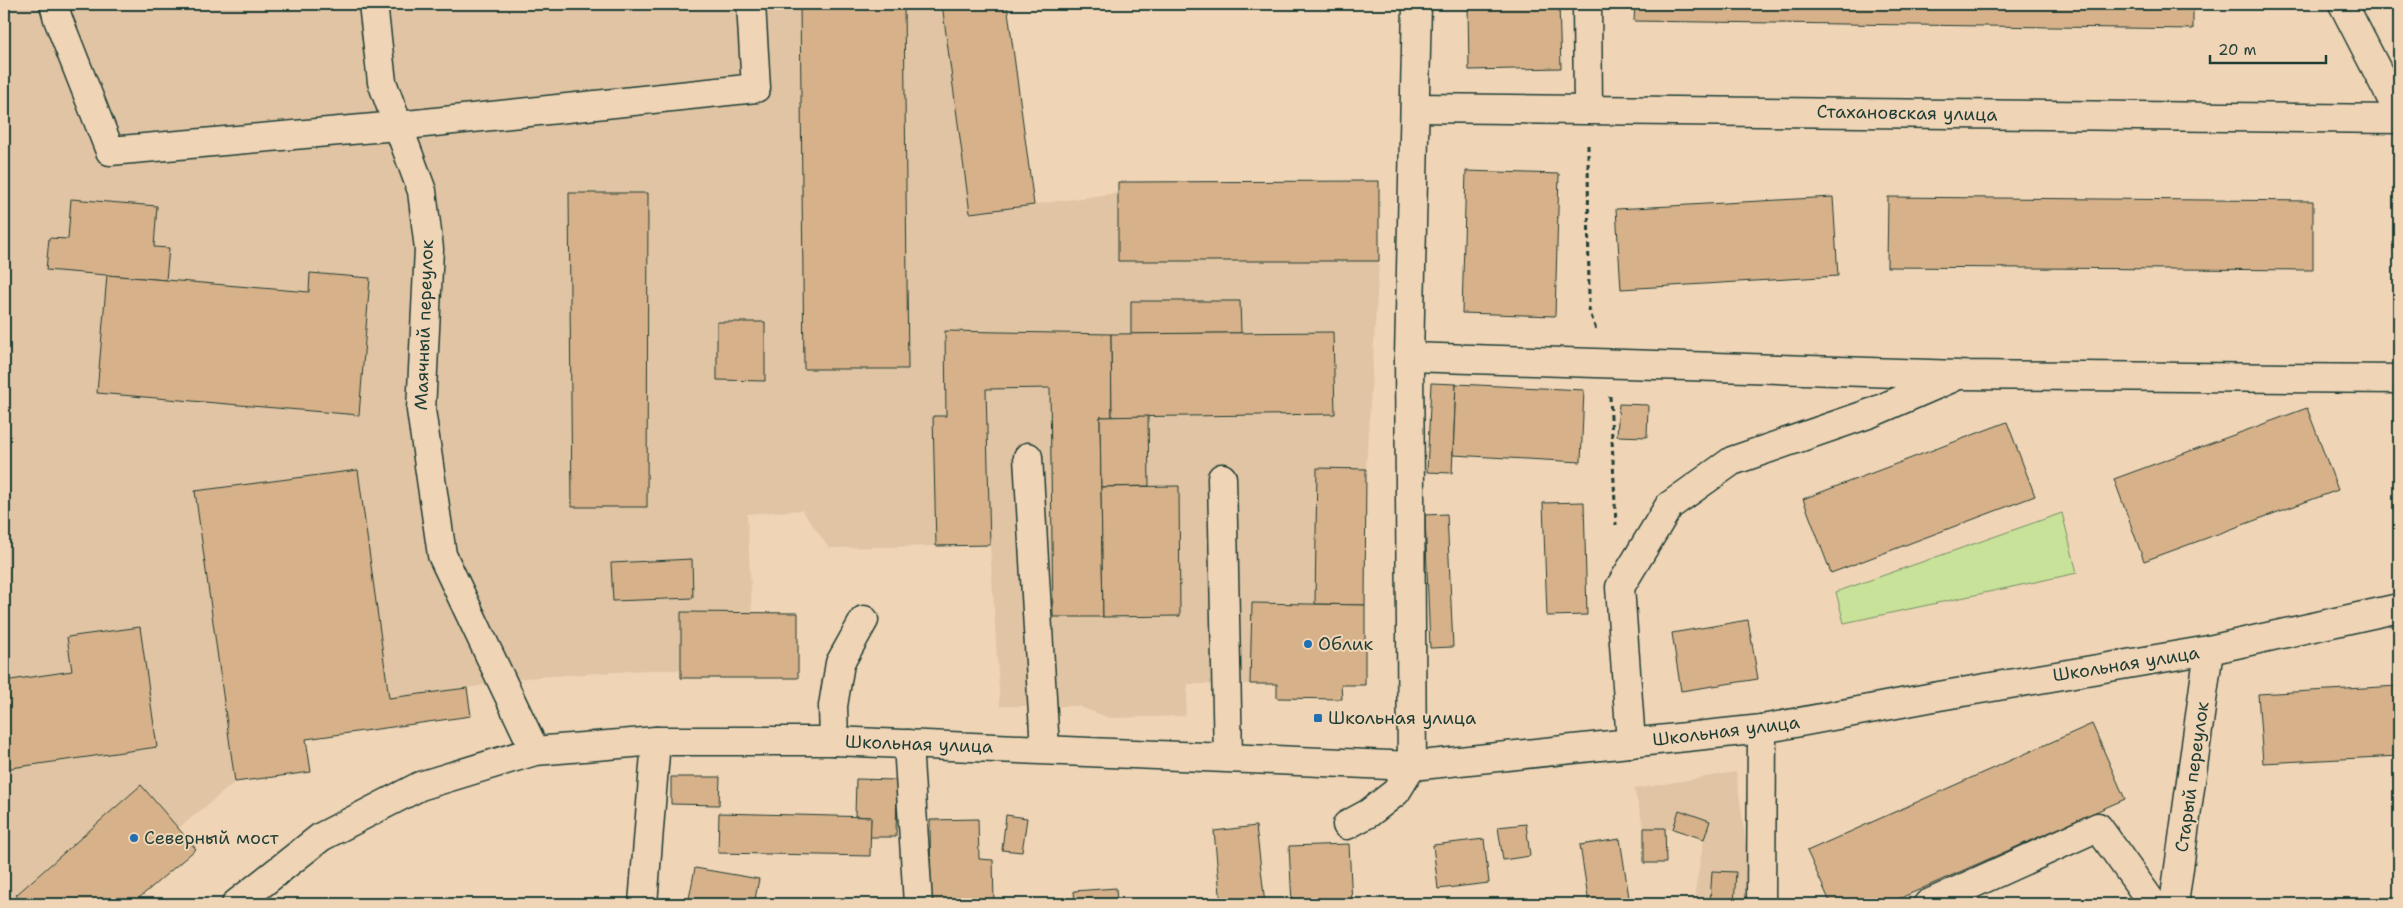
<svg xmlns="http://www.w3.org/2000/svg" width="2403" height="908" font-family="'Shantell Sans',sans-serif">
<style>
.built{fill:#e0c4a3}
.green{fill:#c9e299;stroke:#749066}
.building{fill:#d7b189;stroke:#1f3d34}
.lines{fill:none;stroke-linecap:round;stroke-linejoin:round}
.minor-casing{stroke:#1f3d34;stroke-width:31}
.path{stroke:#1f3d34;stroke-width:3;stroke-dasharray:5 4;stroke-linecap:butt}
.minor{stroke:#efd4b6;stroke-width:28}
.poi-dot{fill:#1f6fb2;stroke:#efd4b6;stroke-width:2}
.labels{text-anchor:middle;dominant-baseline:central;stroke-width:4;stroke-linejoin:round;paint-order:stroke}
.street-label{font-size:18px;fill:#1f3d34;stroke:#efd4b6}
.poi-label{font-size:18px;fill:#1f3d34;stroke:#efd4b6;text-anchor:start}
</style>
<rect width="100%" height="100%" fill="#efd4b6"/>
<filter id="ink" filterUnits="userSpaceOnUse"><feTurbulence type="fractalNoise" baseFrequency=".02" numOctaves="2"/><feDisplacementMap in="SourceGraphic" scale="10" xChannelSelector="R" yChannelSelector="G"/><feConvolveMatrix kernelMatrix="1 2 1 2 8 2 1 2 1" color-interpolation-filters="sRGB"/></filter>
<g filter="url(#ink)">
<g class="built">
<polygon points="4,4 942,4 970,213 1118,193 1119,261 1379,261 1366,469 1365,605 1252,603 1250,684 1188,684 1185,716 1109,718 1078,706 1000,706 990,545 829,548 802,510 747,514 752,612 798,613 798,678 681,678 681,670 645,670 523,678 467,688 471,716 306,739 311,772 235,782 179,828 141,785 16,894 24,904 4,904"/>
<polygon points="1736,772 1754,904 1699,904 1695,892 1704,839 1673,829 1644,828 1634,789"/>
</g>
<polygon class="green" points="2062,513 2077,573 1844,623 1836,592"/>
<g class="building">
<polygon points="800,4 904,4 908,369 804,369"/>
<polygon points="942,4 1007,4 1034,205 970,213"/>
<polygon points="1468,4 1559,4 1561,68 1469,70"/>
<polygon points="1635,4 2193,4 2193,29 1634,21"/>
<polygon points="1466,171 1559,174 1555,316 1462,313"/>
<polygon points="1379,181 1379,261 1118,261 1118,182"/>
<polygon points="569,193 648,193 647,507 572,507"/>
<polygon points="1833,197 1838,276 1621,289 1616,209"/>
<polygon points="1888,197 2313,201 2313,270 1887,267"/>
<polygon points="71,199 157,206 154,247 169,248 166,280 46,270 49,238 68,239"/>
<polygon points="310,273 370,278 359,415 97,393 107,275 309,292"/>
<polygon points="1131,301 1240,301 1241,333 1131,334"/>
<polygon points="717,322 765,322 765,381 717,380"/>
<polygon points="945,331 1111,334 1112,417 1100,417 1103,617 1053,617 1050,388 986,389 990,545 936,546 933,416 946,416"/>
<polygon points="1333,332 1335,414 1112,417 1111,334"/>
<polygon points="1431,383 1456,384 1452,473 1427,472"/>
<polygon points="1456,384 1584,390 1581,462 1453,455"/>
<polygon points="1619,404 1648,405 1647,437 1617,436"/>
<polygon points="2307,408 2338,490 2144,561 2114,479"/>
<polygon points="1148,416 1149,486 1101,487 1100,417"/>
<polygon points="2007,422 2035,496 1831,573 1803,499"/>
<polygon points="1317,468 1366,469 1365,605 1315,604"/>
<polygon points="358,470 389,698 467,688 471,716 306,739 311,772 235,782 195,491"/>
<polygon points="1179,486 1180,616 1103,617 1101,487"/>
<polygon points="1584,502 1587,615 1547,616 1543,503"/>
<polygon points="1447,514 1453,647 1430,648 1425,515"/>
<polygon points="692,559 693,598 613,601 611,563"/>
<polygon points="1252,603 1365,605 1365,685 1341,685 1342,699 1277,698 1277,684 1250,684"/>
<polygon points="681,612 798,613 798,678 681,678"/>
<polygon points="1748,620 1758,679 1681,691 1672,633"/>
<polygon points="140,627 157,747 4,769 4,681 72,671 67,637"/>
<polygon points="2399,686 2399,756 2263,763 2258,694"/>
<polygon points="2092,724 2125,799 1887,904 1831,904 1807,851"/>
<polygon points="671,777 720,777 719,805 671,804"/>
<polygon points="856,779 897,780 896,837 870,837 871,817 855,816"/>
<polygon points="141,785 196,849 132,904 24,904 16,895"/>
<polygon points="1679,810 1710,821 1704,839 1673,829"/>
<polygon points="719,813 871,817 870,856 718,853"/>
<polygon points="1006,815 1027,818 1022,852 1002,850"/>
<polygon points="978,819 979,859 993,860 994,903 931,904 930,820"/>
<polygon points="1526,824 1530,856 1503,860 1498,827"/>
<polygon points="1256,826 1265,904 1221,904 1214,831"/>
<polygon points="1644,828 1665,828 1666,863 1644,863"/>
<polygon points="1484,839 1489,883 1438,889 1433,845"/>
<polygon points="1620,839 1630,904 1589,904 1580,845"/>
<polygon points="1349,844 1352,904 1292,904 1289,846"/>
<polygon points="695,868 759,879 754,904 688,904"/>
<polygon points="1712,871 1736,872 1734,904 1710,903"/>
<polygon points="1116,888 1117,904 1075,904 1074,891"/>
</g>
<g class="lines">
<g class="minor-casing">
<g id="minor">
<polyline points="54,4 58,19 110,151 397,126 756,88 751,4"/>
<polyline points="373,4 382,82 422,191 429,249 421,410 442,555 535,751"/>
<polyline points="1587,4 1588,109"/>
<polyline points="2343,4 2399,113"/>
<polyline points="1415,108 2399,119"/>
<polyline points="1409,357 1959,375 2399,379"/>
<polyline points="1028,457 1045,749"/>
<polyline points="1222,478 1228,757"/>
<polyline points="834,741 833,706 840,663 864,620"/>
<polyline points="1631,743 1620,587 1669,506 1732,461 1871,413 1952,378"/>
<polyline points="908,744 918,904"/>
<polyline points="1347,825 1369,813 1396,792 1412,766 1409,357 1417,4"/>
<polyline points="236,904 321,837 420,786 535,751 656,741 834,741 1412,766 1762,729 1939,696 2209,650 2399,608"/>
<polyline points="643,904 656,741"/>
<polyline points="1761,904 1762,729"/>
<polyline points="1928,904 2098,827 2153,904"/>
<polyline points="2174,904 2209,650"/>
</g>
</g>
<g class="path">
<polyline points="1588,145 1589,309 1596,330"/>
<polyline points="1610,396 1616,525"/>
</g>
<use href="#minor" class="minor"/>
</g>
</g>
<g class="poi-dot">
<circle cx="1308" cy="644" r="5"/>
<rect x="1313" y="713" width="10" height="10" rx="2.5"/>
<circle cx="134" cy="838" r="5"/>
</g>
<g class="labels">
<g class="street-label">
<text transform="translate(1907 113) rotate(1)">Стахановская улица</text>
<text transform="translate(424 325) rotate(-88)">Маячный переулок</text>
<text transform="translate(2126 664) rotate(-9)">Школьная улица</text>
<text transform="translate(1726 731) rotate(-7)">Школьная улица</text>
<text transform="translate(919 744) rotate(2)">Школьная улица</text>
<text transform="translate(2192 777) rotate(-82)">Старый переулок</text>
</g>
<g class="poi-label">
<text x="1318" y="644">Облик</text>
<text x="1328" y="718">Школьная улица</text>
<text x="144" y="838">Северный мост</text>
</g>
</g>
<rect width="2403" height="908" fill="none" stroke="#efd4b6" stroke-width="20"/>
<rect x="10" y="10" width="2383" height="888" fill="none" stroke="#1f3d34" stroke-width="2" filter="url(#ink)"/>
<path d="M2210 55v8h116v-8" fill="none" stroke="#1f3d34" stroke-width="2.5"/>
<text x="2218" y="55" font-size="15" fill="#1f3d34" stroke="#efd4b6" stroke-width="4" paint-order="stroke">20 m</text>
</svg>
